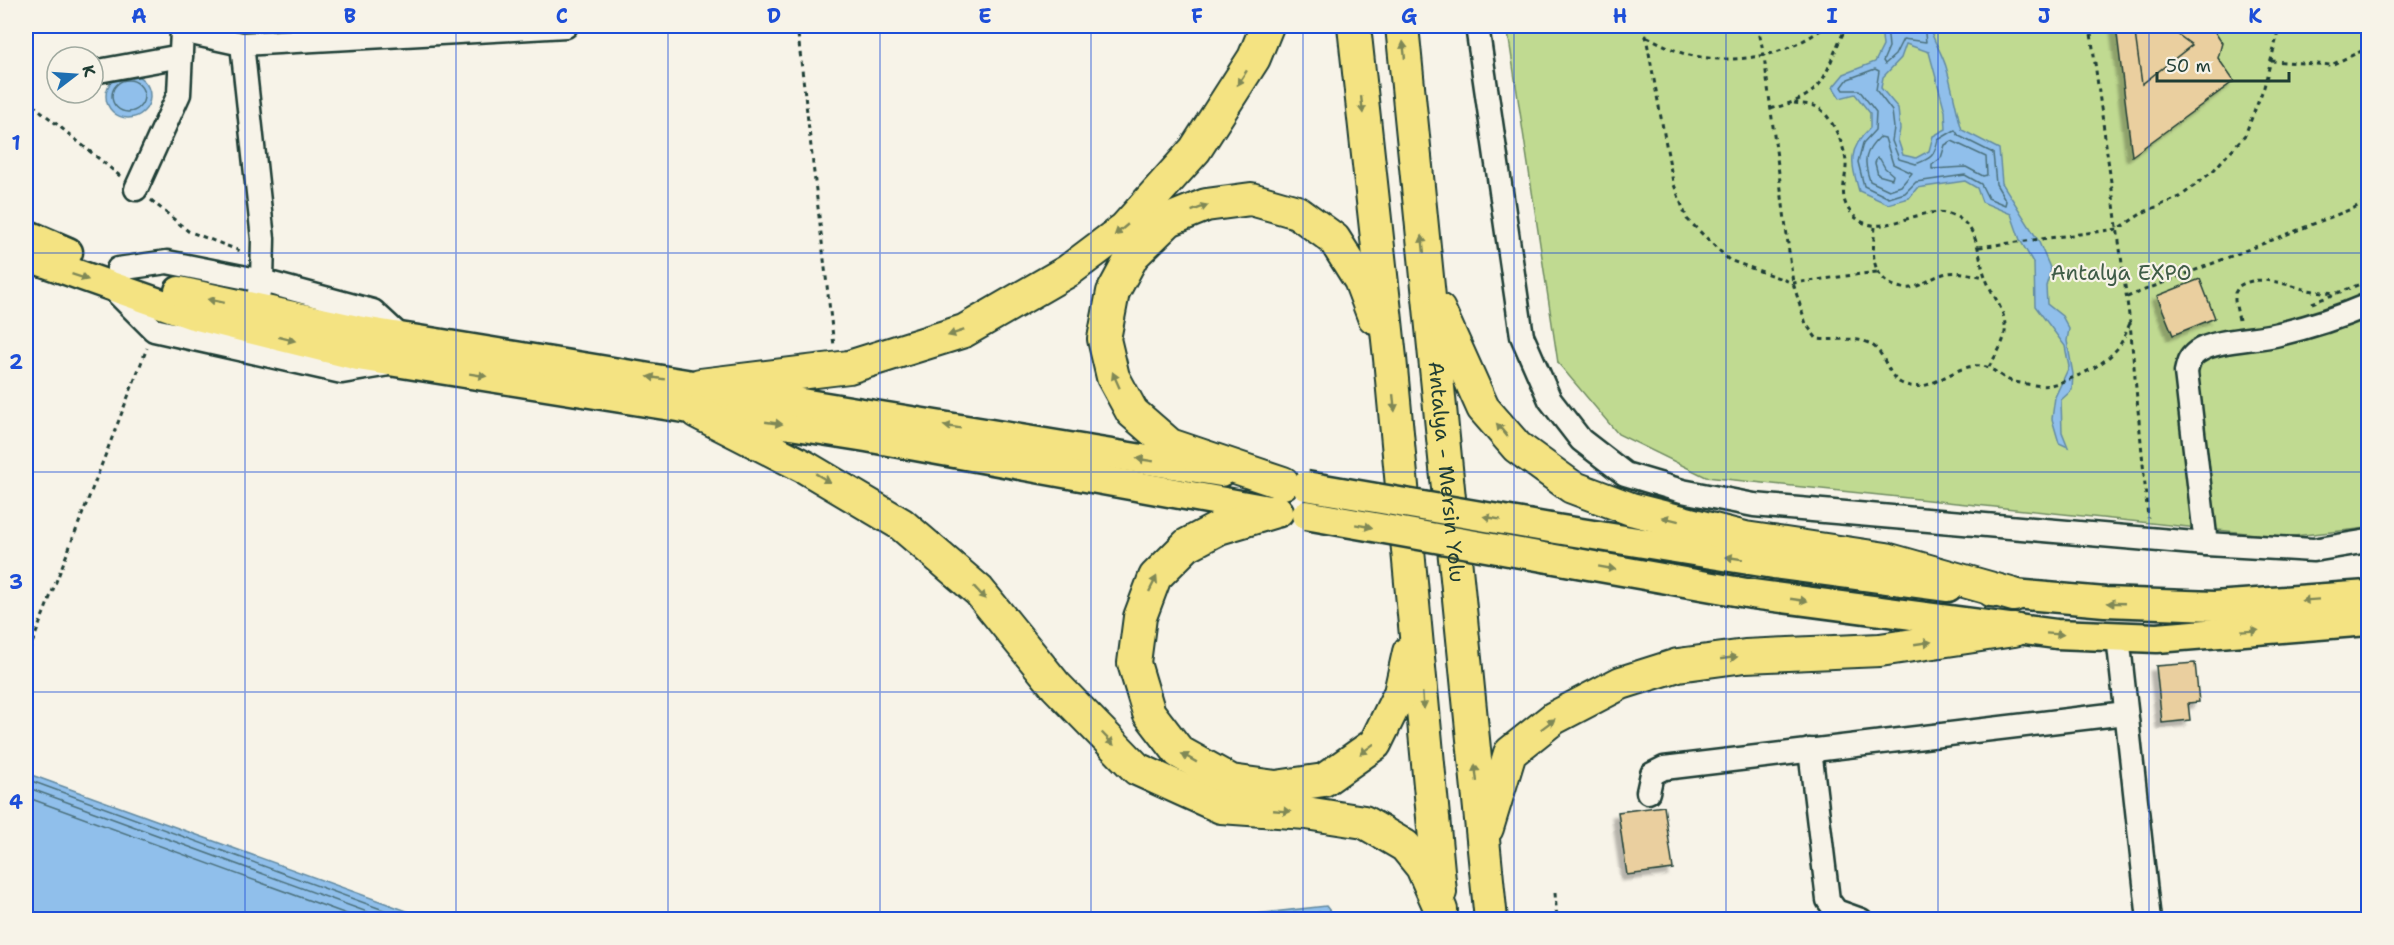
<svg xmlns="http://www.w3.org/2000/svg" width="2394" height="945" font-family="'Shantell Sans',sans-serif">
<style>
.green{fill:#c0da91;stroke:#708c62;stroke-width:1.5}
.water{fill:#90bfeb;stroke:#638ba2;stroke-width:1.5;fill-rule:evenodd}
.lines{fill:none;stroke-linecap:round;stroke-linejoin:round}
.shore{stroke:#4c717d;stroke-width:1.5}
.building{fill:#eacf9f;stroke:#1f3d34;stroke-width:1.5;filter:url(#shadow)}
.minor-casing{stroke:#1f3d34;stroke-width:27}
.major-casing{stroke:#1f3d34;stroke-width:33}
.highway-casing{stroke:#1f3d34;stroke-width:36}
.path{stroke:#1f3d34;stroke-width:3;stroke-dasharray:4.5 4.5;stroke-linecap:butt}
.minor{stroke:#f7f3e8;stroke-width:22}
.major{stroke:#f4e382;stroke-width:28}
.highway{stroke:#f4e382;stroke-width:32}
.major-bridge-casing{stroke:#1f3d34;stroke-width:33;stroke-linecap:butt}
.major-bridge{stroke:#f4e382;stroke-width:28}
.oneway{fill:#7f8857}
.grid{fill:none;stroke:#1d4ed8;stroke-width:1.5;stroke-opacity:0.55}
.labels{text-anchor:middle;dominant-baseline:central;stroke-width:4.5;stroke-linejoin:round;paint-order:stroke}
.park-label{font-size:21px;fill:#3f5c47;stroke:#f7f3e8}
.street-label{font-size:21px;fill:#1f3d34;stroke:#f7f3e8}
.neatline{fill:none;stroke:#1d4ed8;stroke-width:2}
.grid-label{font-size:20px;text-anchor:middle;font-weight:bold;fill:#1d4ed8}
</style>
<defs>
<filter id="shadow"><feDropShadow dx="-5.5" dy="5.5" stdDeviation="1.5" flood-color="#0004"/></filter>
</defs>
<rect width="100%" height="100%" fill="#f7f3e8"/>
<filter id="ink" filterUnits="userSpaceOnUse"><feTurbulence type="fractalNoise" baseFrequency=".0167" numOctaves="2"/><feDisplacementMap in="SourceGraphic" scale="12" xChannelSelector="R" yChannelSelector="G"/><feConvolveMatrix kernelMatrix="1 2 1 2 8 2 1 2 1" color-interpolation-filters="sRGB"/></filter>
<g filter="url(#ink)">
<polygon class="green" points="1507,26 2368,26 2368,528 2285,537 1706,477 1618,434 1558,363"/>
<g class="water">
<path d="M1881,26H1929C1933,41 1943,54 1947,70C1953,90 1956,110 1962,130L1999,149L2002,183L2038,240L2051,270L2046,286L2047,304L2062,316L2069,329L2067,341L2073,374L2072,390L2061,400L2062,432L2068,447L2059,443L2052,419L2055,397L2069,367L2065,346L2035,306L2034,264L2020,240L2011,214L1982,202L1977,188L1965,181L1917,188L1909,198L1888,204L1859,191C1851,163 1847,150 1870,128V113L1855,94L1840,98L1833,87L1844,74L1875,62L1883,46ZM1906,44L1929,52L1945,111L1946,129L1933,136L1929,151L1916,158L1903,155L1898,140L1900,129L1898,108L1881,88L1883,77L1901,58Z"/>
<circle cx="128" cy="96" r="22"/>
<polygon points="26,773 429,919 26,919"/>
<polygon points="1326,906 1336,919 1211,919"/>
</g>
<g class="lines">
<g class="shore">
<polyline points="1887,26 1889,47 1883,61 1885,64 1895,55 1903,39 1926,42 1924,26"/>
<path d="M1875,69L1879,71L1876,90L1892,111L1894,128L1892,141L1899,159L1916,164C1932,158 1934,156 1938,140L1955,130L1959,136L1993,153L1996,184L2006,201L2005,205L1988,198L1981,184L1965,175L1916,182L1905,193L1889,198L1864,186L1858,162L1863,143L1875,130L1876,112L1859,90H1844L1842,87L1848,79Z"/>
<circle cx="128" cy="96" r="16"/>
<path d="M1880,137L1885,138L1893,164L1912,173L1901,186L1889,190L1870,181C1863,161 1864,152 1880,137Z"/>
<polygon points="1952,141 1986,157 1987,175 1983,176 1966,167 1932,169 1932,165 1941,158 1945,145"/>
<polygon points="1877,158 1880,159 1885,168 1893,175 1892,179 1878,175 1875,163"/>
<polyline points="26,779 411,920"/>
<polyline points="26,787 389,920"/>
<polyline points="26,797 363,920"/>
<polyline points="1261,920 1322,912 1328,920"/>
</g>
</g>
<g class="building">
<polygon points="2116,26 2211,26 2222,43 2218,58 2234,81 2132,156"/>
<polygon points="2134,26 2166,26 2192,45 2142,84"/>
<polygon points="2200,279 2215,318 2173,335 2157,296"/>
<polygon points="2195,663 2199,702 2188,703 2190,720 2162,723 2156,666"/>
<polygon points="1664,806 1673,869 1627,875 1618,812"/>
</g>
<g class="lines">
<g class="minor-casing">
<g id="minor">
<polyline points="181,26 182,31 242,44"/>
<polyline points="1477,26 1522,336 1550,400 1581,440 1625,474 1682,491 1754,505 2206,544 2313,550 2368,541"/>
<polyline points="93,72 181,56"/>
<polyline points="136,189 179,94 182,31"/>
<polyline points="118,269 167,262 262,281 373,311 401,337"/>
<polyline points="112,288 154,330 342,372 384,365"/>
<polyline points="244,350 262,281 263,239 242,44 566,26"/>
<path d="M2206,544L2186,372C2188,363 2189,358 2197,352C2216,339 2256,340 2279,334C2309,327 2340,317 2368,305"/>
<polyline points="2118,636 2149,920"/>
<polyline points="1810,750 1828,900 1836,911 1861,920"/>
<polyline points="1648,792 1652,774 1664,768 2126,713"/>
</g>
</g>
<g class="major-casing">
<g id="major">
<polyline points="26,234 68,252"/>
<polyline points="26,256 193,315 358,356 866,437 1279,512"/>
<polyline points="179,291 357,330 1221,472"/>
<polyline points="1550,528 1774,564 1948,587"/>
<polyline points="1549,558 1752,594 2056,634 2157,638 2368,621"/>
<polyline points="1991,592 2105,602 2214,606 2368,595"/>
</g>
</g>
<g class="highway-casing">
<g id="highway">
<polyline points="1354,26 1390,358 1440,892"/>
<path id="s1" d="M1402,26L1491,920"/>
<polyline points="1439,310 1483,408 1517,447 1572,487 1631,509 1745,538 1886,559 2014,595"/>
<polyline points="700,385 849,367 964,331 1068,271 1125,228 1195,150 1254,58 1267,26"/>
<polyline points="697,412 805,467 901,524 979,591 1056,686 1137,769 1221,807 1306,813 1364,822 1405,846 1422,867 1441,910"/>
<polyline points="1283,483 1170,445 1132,412 1113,377 1104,339 1113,292 1133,255 1169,220 1206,205 1251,199 1297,212 1334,239 1360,280 1374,317"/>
<polyline points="1276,511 1219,528 1187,545 1155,577 1140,617 1134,663 1149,713 1179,752 1231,781 1276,787 1324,780 1375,744 1400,693 1409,652"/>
<polyline points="1487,828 1510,753 1554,718 1621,683 1678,665 1745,656 1880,650 2014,630"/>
</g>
</g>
<g class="path">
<polyline points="797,26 834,346"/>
<polyline points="1644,26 1673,182 1687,219 1729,260 1793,283 1877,272"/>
<path d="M1758,26L1764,56L1793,283L1806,324L1817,339C1837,342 1866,332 1880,353C1887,363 1890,377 1901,383C1928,396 1948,369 1974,366C1994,364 1999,379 2015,382C2025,384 2042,387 2051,385C2073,379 2100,368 2115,351C2122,344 2126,332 2130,323"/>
<polyline points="2090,26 2130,323 2148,518"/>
<path d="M1647,37C1659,42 1672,50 1685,54C1735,66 1786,57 1826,26"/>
<polyline points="2271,61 2331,65 2368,48"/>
<polyline points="26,99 120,176"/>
<path d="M1794,103C1801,104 1811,104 1817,107C1831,114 1845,147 1846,162C1847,178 1838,195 1849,210C1876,249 1920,199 1955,216C1981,229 1977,257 1986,279C1992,295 2004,308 2005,325C2007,340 1996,354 1989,367"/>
<path d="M1770,109C1834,93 1820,75 1847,26"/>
<polyline points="151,200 188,231 243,252"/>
<path d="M1875,227C1873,250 1869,272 1892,285C1897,287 1904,289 1910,288C1923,286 1934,275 1948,273C1961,271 1973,275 1985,277"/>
<polyline points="1979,247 2118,229 2144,212 2180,197 2213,171 2245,135 2264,87 2277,37 2277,26"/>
<polyline points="2127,297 2354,208 2368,200"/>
<polyline points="2312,303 2368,281"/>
<path d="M2239,320L2235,301V293L2239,286C2261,273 2285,285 2308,290C2318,292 2327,292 2337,293"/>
<polyline points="26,659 147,348"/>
<polyline points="1555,893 1557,920"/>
</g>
<use href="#minor" class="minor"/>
<use href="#major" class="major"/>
<use href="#highway" class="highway"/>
<g class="major-bridge-casing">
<g id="major-bridge">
<polyline points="1306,486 1550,528"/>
<polyline points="1306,515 1549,558"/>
</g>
</g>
<use href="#major-bridge" class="major-bridge"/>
</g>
<defs><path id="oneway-solid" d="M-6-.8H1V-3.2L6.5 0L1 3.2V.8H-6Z" transform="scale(1.5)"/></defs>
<g class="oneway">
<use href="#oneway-solid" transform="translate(1404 50) rotate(-96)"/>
<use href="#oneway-solid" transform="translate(1242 78) rotate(123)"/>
<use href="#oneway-solid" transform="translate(1362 105) rotate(84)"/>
<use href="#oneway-solid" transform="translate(1200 208) rotate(-20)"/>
<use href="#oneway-solid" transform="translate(1121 230) rotate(140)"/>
<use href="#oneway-solid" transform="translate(1423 244) rotate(-96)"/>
<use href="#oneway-solid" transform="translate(80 277) rotate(19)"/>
<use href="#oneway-solid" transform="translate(216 301) rotate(-168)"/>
<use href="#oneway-solid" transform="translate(956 333) rotate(161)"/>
<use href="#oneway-solid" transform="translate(287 339) rotate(14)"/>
<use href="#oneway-solid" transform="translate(478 375) rotate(9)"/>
<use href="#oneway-solid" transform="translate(656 378) rotate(-171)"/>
<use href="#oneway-solid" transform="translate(1116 380) rotate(-114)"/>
<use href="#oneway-solid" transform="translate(1394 403) rotate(84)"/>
<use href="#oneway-solid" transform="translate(774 423) rotate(8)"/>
<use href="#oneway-solid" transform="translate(952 427) rotate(-171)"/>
<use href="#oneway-solid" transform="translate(1502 430) rotate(-130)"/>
<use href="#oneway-solid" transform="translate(1145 460) rotate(-171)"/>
<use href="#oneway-solid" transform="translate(823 478) rotate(31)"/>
<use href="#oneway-solid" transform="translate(1492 518) rotate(-170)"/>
<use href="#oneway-solid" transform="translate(1670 519) rotate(-166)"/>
<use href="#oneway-solid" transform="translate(1364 526) rotate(10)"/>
<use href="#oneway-solid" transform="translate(1734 558) rotate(-171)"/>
<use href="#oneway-solid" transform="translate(1607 568) rotate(10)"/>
<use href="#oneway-solid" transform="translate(1153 584) rotate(-64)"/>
<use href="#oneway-solid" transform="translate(980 593) rotate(47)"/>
<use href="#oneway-solid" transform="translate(1799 600) rotate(8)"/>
<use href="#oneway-solid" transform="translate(2310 600) rotate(176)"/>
<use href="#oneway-solid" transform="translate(2116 603) rotate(-178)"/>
<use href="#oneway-solid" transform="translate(2250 631) rotate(-4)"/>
<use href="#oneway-solid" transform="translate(2055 634) rotate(4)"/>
<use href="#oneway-solid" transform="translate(1923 643) rotate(-8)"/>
<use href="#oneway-solid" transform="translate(1729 658) rotate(-8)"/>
<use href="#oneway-solid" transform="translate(1423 701) rotate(85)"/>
<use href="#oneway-solid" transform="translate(1548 724) rotate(-37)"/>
<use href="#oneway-solid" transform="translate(1108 739) rotate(46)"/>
<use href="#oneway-solid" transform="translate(1367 749) rotate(143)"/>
<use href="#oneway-solid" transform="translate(1189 758) rotate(-151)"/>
<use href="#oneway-solid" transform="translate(1476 773) rotate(-96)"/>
<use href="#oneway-solid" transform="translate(1282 811) rotate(5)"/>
</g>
</g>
<path class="grid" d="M245,26V920M456,26V920M668,26V920M880,26V920M1091,26V920M1303,26V920M1514,26V920M1726,26V920M1938,26V920M2149,26V920M26,253H2368M26,472H2368M26,692H2368"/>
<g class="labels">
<g class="park-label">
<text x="2121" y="273">Antalya EXPO</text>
</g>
<g class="street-label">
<text stroke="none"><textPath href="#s1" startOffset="448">Antalya - Mersin Yolu</textPath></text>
</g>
</g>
<rect width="2394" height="945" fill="none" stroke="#f7f3e8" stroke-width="66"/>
<g transform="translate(75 75) rotate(73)"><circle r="28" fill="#f7f3e8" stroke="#a1aaa0" stroke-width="1.5"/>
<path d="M0-4.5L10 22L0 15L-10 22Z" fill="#1f6fb2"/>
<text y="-9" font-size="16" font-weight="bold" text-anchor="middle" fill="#1f3d34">K</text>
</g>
<path d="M2157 72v9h132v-9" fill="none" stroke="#1f3d34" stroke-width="3"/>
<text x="2166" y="72" font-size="18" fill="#1f3d34" stroke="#f7f3e8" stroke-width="4.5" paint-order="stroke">50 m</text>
<rect x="33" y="33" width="2328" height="879" class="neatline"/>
<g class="grid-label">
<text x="139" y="23">A</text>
<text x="350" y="23">B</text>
<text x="562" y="23">C</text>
<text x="774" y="23">D</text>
<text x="985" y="23">E</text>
<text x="1197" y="23">F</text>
<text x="1409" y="23">G</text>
<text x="1620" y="23">H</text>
<text x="1832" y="23">I</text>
<text x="2044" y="23">J</text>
<text x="2255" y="23">K</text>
<text x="16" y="150">1</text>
<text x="16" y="369">2</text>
<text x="16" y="589">3</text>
<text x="16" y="809">4</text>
</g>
</svg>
